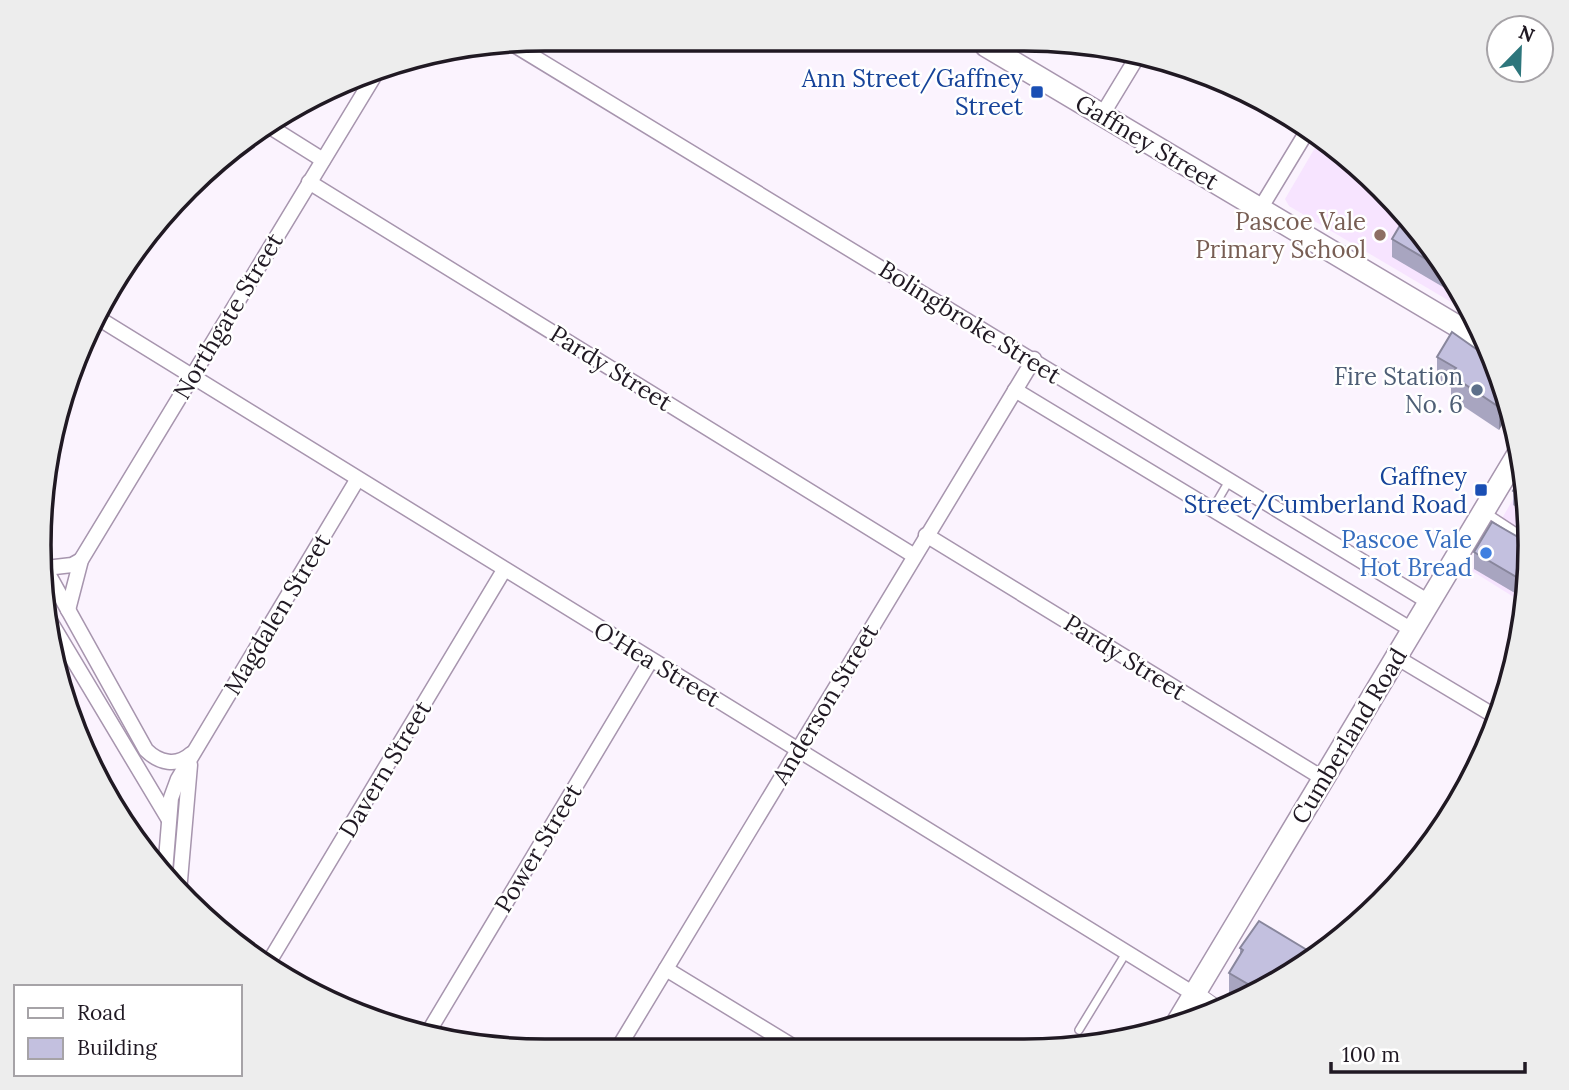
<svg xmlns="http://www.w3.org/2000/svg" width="1569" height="1090" font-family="Lora,serif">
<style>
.built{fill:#f7e4ff}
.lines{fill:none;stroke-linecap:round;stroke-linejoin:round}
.service-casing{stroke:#a795ae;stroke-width:10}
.minor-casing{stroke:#a795ae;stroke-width:17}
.tertiary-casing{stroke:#a795ae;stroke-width:20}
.secondary-casing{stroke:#a795ae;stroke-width:24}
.service{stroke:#fff;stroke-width:7}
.minor{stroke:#fff;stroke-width:14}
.tertiary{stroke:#fff;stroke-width:18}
.secondary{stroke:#fff;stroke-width:21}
.wall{fill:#a8a5c0}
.shaded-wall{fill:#88869c}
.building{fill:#c3c0df;stroke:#88869c;stroke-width:2}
.transit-dot{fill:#1a4fb4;stroke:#fff;stroke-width:2.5}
.education-dot{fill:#8d6e63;stroke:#fff;stroke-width:2.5}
.service-dot{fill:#5c6f8a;stroke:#fff;stroke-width:2.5}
.shop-dot{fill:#3f7fe0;stroke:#fff;stroke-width:2.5}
.labels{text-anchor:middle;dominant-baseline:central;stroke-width:5;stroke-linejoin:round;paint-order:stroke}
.transit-label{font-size:24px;fill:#164399;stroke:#fff;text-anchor:end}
.street-label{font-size:24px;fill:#201923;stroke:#fff}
.education-label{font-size:24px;fill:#785e54;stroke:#fff;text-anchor:end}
.service-label{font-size:24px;fill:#4e5e75;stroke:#fff;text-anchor:end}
.shop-label{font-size:24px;fill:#366cbe;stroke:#fff;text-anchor:end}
.rim{fill:none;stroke:#201923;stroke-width:3.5}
</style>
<rect width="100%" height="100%" fill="#fbf3fe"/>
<g class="built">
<polygon points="1319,141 1382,187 1445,264 1473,315 1289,206 1285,199"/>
<polygon points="1524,480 1530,545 1525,604 1472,571"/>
</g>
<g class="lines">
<g class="service-casing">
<g id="service">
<polyline points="1212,510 1229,481"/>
<polyline points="1487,513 1530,541"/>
<polyline points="1079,1030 1126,953"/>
</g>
</g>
<g class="minor-casing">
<g id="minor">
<polyline points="511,43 1429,602"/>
<polyline points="1102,115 1139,54"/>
<polyline points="264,123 323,160"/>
<polyline points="309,182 913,555"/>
<polyline points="1260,209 1306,133"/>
<polyline points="98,318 1194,994"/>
<polyline points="1015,390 1412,630"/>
<polyline points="926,535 1324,779"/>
<polyline points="46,568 72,565 81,560"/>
<path d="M46,570L146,750C159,763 177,767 191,754"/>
<polyline points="68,610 81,560 376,73"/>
<polyline points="47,616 169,820"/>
<polyline points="1396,657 1498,718"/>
<polyline points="165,872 171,798 178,779 357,480"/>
<polyline points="179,892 190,765"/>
<polyline points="266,967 504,570"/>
<polyline points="666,969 794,1047"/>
<polyline points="426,1036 651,660"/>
<polyline points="617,1050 1034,359"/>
</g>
</g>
<g class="tertiary-casing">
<polyline id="tertiary" points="1194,994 1217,1010"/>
</g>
<g class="secondary-casing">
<g id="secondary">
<polyline points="986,46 1489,345"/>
<polyline points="1177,1023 1521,449"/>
</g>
</g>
<use href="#service" class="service"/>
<use href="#minor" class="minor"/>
<use href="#tertiary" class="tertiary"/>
<use href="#secondary" class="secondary"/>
</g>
<g class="wall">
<polygon points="1392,239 1445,264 1462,294 1460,297 1392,257"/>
<polygon points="1437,357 1496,363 1510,411 1499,430 1451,398 1451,388 1437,380"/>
<polygon points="1523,473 1527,514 1513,505 1513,491"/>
<polygon points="1530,544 1529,564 1526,569 1528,570 1525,599 1474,569 1474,552"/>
<polygon points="1240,948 1312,953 1248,999 1240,1002 1229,996 1229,973 1240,954"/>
</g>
<g class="shaded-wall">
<polygon points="1506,396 1510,411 1499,430 1499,407"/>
<polygon points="1530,544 1529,564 1520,579 1518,565"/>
<polygon points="1527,578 1525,598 1525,599 1525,582"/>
</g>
<g class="building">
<polygon points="1405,217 1408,218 1445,264 1451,274 1392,239"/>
<polygon points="1452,332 1496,363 1506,396 1499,407 1451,375 1456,368 1437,357"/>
<polygon points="1523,473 1526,499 1513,491"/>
<polygon points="1492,522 1530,544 1518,565 1528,570 1527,578 1525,582 1474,552"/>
<polygon points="1259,921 1312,953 1260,991 1229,973 1243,950 1240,948"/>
</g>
<g class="transit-dot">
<rect x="1030" y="85" width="14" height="14" rx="3.5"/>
<rect x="1474" y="483" width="14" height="14" rx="3.5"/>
</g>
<circle class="education-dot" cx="1380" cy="235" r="7"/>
<circle class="service-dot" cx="1477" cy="390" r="7"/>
<circle class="shop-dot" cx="1486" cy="553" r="7"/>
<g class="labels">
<g class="transit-label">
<text x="1023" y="78">Ann Street/Gaffney<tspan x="1023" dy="28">Street</tspan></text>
<text x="1467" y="476">Gaffney<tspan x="1467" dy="28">Street/Cumberland Road</tspan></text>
</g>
<g class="street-label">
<text transform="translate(1147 142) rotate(31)">Gaffney Street</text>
<text transform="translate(228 316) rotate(-59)">Northgate Street</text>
<text transform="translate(970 322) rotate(32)">Bolingbroke Street</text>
<text transform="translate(611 368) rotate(32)">Pardy Street</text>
<text transform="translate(277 614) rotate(-59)">Magdalen Street</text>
<text transform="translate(1125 657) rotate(32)">Pardy Street</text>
<text transform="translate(657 664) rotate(31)">O'Hea Street</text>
<text transform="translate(825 704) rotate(-59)">Anderson Street</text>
<text transform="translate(1349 736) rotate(-59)">Cumberland Road</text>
<text transform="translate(385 769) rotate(-59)">Davern Street</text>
<text transform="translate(538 848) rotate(-59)">Power Street</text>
</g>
<g class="education-label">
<text x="1366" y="221">Pascoe Vale<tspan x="1366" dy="28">Primary School</tspan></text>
</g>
<g class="service-label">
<text x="1463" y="376">Fire Station<tspan x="1463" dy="28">No. 6</tspan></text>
</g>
<g class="shop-label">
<text x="1472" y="539">Pascoe Vale<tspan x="1472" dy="28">Hot Bread</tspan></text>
</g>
</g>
<path d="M0 0H1569V1090H0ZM545 51H1024A494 494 0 0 1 1518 545V545A494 494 0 0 1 1024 1039H545A494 494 0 0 1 51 545V545A494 494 0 0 1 545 51Z" fill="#ededed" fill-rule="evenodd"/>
<path class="rim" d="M545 51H1024A494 494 0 0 1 1518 545V545A494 494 0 0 1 1024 1039H545A494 494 0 0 1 51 545V545A494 494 0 0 1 545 51Z"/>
<rect x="14" y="985" width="228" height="91" fill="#ffffff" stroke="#a6a3a7" stroke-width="2"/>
<rect x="28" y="1008" width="35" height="10" fill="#ffffff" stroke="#a6a3a7" stroke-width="2"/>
<text x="77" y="1020" font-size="21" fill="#201923">Road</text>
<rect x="28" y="1038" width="35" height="21" fill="#c3c0df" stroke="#a6a3a7" stroke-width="2"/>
<text x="77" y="1055" font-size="21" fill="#201923">Building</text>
<g transform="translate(1520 49) rotate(23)"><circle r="33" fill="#ffffff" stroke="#a6a3a7" stroke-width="2"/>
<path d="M0-5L12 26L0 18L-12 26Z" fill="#2d767c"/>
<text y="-10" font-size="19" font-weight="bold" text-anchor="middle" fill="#201923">N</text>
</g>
<path d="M1331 1062v10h194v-10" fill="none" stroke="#201923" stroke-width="3.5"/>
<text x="1342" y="1062" font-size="21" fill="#201923" stroke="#ffffff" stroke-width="5" paint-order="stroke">100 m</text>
</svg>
